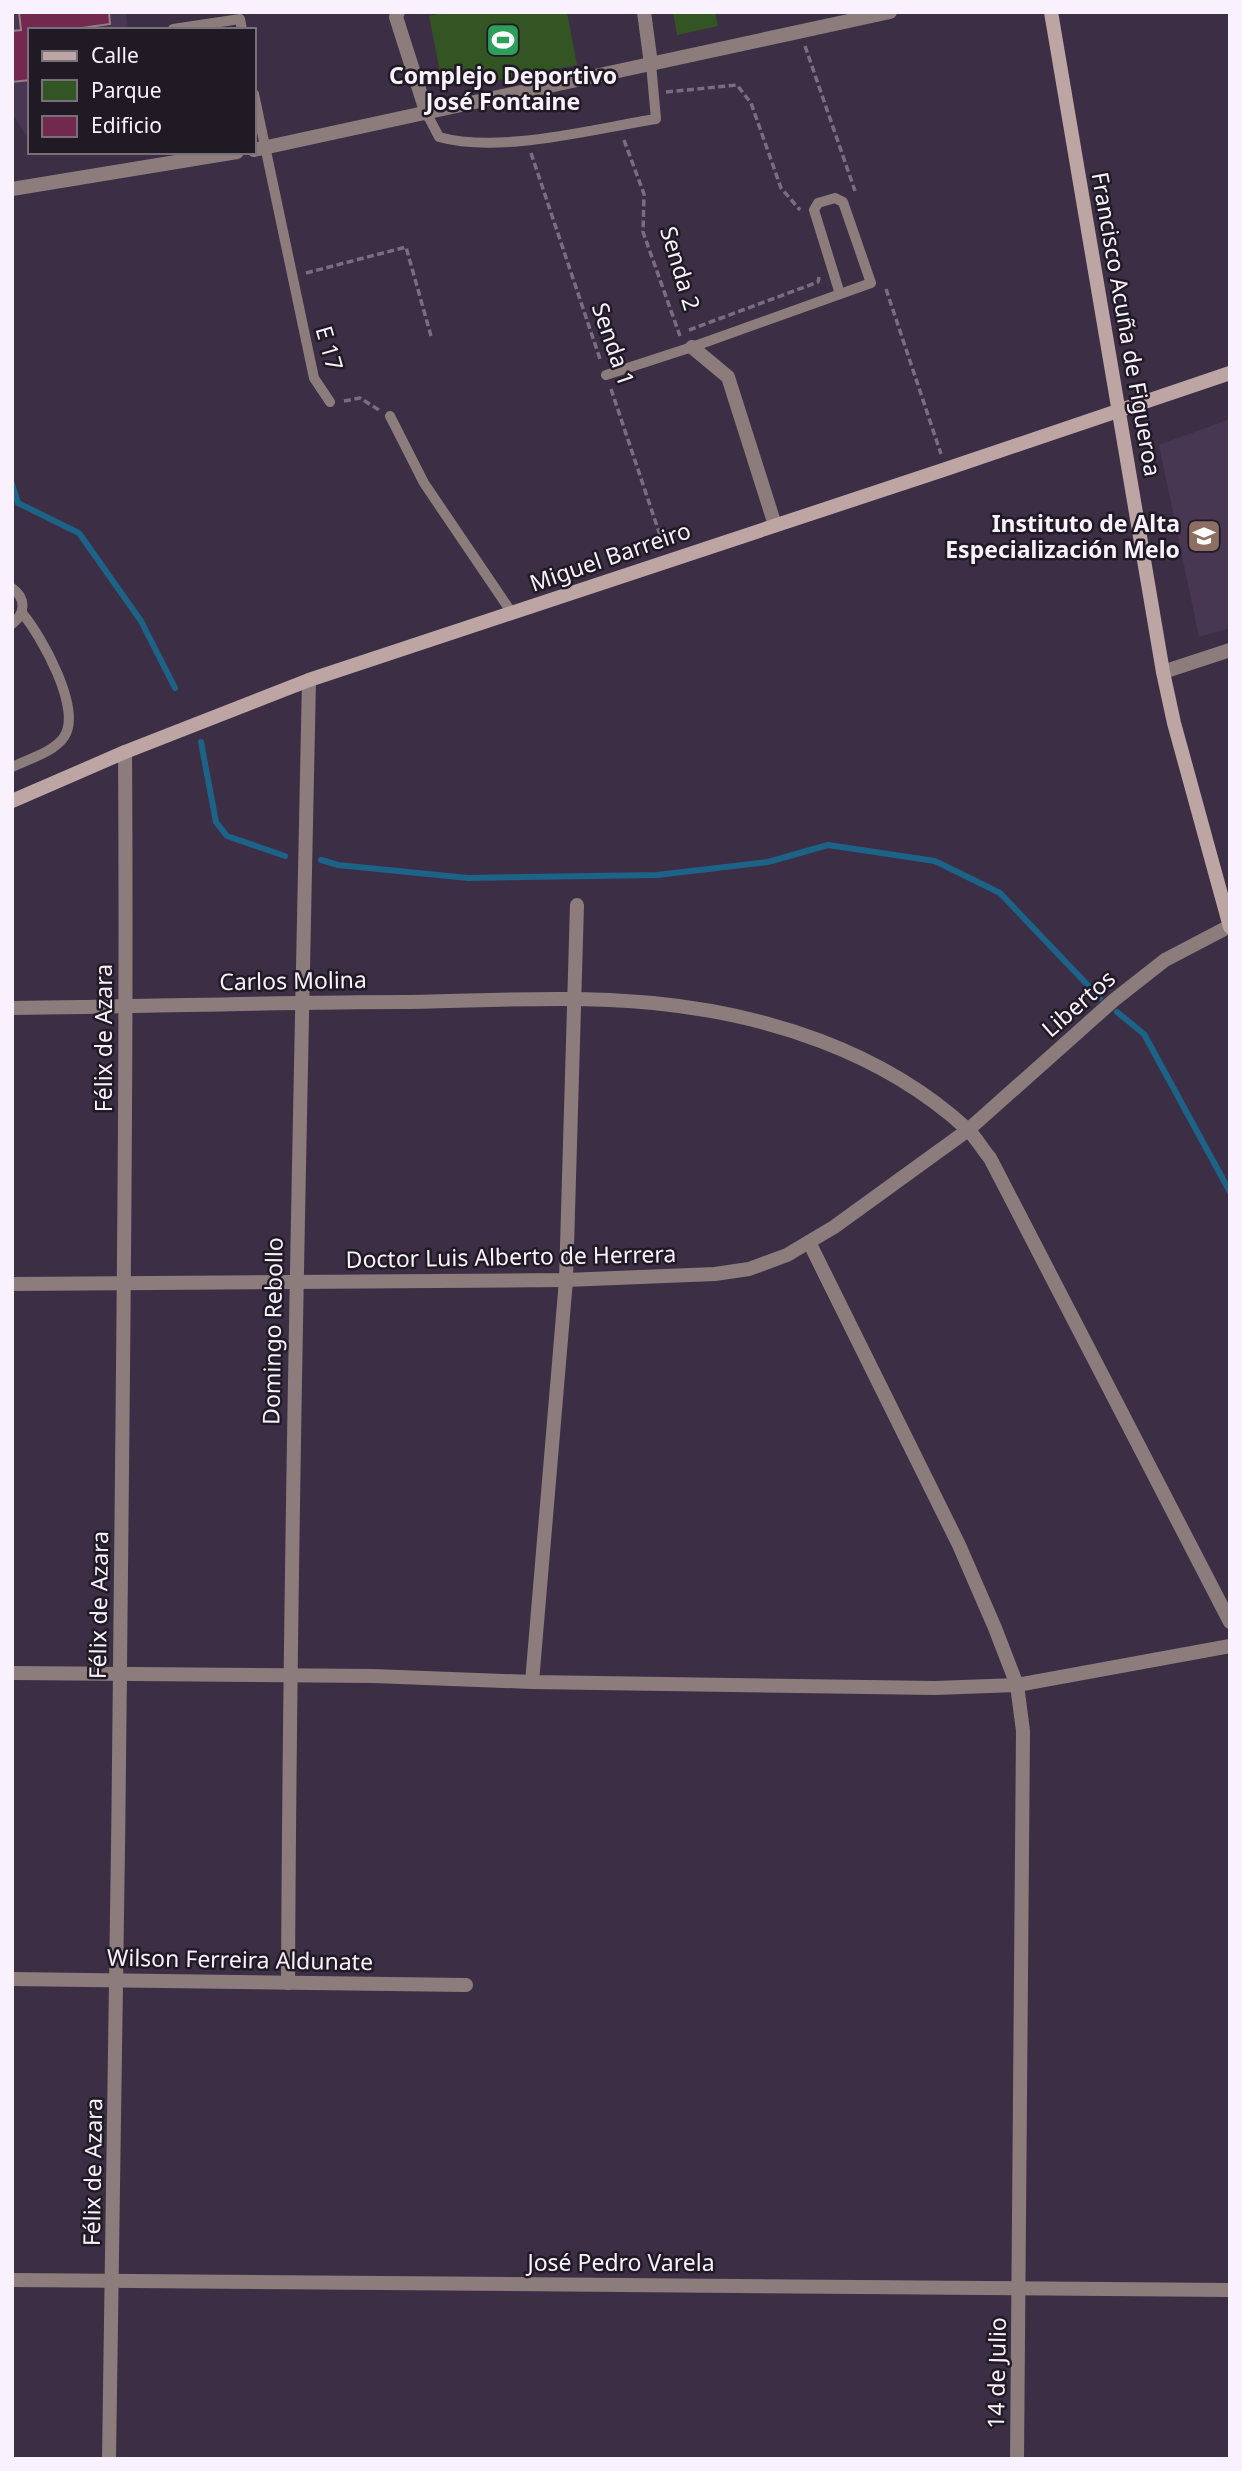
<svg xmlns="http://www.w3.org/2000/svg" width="1242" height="2471" font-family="'Noto Sans',sans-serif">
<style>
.built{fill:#483752}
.green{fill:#335423}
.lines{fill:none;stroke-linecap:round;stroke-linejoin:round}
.stream{stroke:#1d6287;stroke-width:6}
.building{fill:#73294e;stroke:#9b7b88;stroke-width:2}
.path{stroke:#796e81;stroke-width:3.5;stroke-dasharray:7 3.5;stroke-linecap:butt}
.lane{stroke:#8c7d7c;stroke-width:10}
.street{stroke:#8c7d7c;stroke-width:14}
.secondary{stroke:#bda5a4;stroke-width:14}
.labels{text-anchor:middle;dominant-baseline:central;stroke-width:5;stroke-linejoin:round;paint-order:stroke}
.poi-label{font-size:23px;font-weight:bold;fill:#f9f2fe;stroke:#201a24}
.street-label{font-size:23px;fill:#f9f2fe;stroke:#201a24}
</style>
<rect width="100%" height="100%" fill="#3c2f45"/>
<g class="built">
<polygon points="12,12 126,12 128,30 30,30 30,133 25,134 12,113"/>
<polygon points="1230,419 1230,628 1199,637 1159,445"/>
</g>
<g class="green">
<polygon points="446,12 567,12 577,65 477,84 476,81 443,87 429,16"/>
<polygon points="673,12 715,12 718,26 677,35"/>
</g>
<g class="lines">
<g class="stream">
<polyline points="12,484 18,503 79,533 141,621 175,688"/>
<polyline points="201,742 216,822 227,836 285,856"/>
<polyline points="321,860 338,865 468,878 657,875 768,862 828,845 935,861 1000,893 1100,998"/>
<polyline points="1117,1012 1144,1034 1230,1192"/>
</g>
</g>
<polygon class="building" points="19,12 109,12 110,24 68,30 30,30 30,80 12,82 12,31 21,30"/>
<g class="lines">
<g class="path">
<polyline points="805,46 855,191"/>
<polyline points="666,92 737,85 751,103 781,188 800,210"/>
<polyline points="624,140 644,194 643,232 680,336"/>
<polyline points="531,153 601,362"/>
<polyline points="306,273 406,247 431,336"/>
<polyline points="886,289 941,454"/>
<polyline points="689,330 818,282 819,277"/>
<polyline points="611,389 664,547"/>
<polyline points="344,401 360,398 379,410"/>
</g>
<g class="lane">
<polyline points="173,29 240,19 242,30"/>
<polyline points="254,94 314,378 330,402"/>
<path d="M427,114L439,137C500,154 592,129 656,119L651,64"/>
<polyline points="606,375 692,347 871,283 843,202 835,198 818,203 814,210 840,294"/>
<polyline points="390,416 424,483 512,613"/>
<path d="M12,588C26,598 26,613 12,624"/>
<path d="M12,767C28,759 54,752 64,737C83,710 41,635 22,613"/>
</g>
<g class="street">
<polyline points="398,12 396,17 427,114"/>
<polyline points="644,12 651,64"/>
<polyline points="254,150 890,12"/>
<polyline points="12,189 237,152"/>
<polyline points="692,347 728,377 775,525"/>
<polyline points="1163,672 1230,650"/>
<path d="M12,1008C143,1007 273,1002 404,1002C486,1001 571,995 653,1003C766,1014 882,1051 967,1129C976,1137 982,1149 990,1158L1230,1622"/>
<polyline points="809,1242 959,1545 995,1628 1017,1685 1023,1731 1017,2459"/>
<polyline points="12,1284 566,1280 715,1274 749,1269 787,1255 834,1227 968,1130 1114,1000 1165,960 1230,926"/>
<polyline points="12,1673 373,1676 532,1682 935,1688 1017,1685 1230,1646"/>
<polyline points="532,1682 566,1280 577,905"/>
<polyline points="12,1979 466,1985"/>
<path d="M288,1983C290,1548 300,1114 309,680"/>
<polyline points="12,2280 1230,2290"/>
<path d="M109,2459C115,2196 117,1933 120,1670C123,1364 127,1058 125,752"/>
</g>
<g class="secondary">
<polyline points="1051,12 1163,672 1174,723 1230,927"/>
<polyline points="12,801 125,752 309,680 946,469 1230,373"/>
</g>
</g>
<defs>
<g id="stadium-square" transform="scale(1.75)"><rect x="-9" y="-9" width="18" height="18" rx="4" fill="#2e9e5b" stroke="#201a24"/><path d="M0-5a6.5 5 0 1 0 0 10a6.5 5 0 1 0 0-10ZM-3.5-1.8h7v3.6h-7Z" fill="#fff"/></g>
<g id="university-square" transform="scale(1.75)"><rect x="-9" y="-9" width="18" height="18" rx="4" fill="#8d6e63" stroke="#201a24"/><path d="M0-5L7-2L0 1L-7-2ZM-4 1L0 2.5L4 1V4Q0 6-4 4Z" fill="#fff"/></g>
</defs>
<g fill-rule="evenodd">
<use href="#stadium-square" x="503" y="40"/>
<use href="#university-square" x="1204" y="536"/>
</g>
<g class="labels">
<g class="poi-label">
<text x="503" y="75">Complejo Deportivo<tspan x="503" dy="26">José Fontaine</tspan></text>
<text x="1180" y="523" text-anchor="end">Instituto de Alta<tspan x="1180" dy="26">Especialización Melo</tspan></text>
</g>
<g class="street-label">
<text transform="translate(681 268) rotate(73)">Senda 2</text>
<text transform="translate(1127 324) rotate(80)">Francisco Acuña de Figueroa</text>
<text transform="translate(614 344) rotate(71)">Senda 1</text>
<text transform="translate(330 348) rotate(74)">E 17</text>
<text transform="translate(610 556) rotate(-19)">Miguel Barreiro</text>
<text transform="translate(293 980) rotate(-1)">Carlos Molina</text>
<text transform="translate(1078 1003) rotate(-41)">Libertos</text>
<text transform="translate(103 1038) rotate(-90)">Félix de Azara</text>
<text transform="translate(511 1256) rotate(-1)">Doctor Luis Alberto de Herrera</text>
<text transform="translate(272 1331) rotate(-89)">Domingo Rebollo</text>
<text transform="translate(98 1605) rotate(-89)">Félix de Azara</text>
<text transform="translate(240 1959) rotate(1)">Wilson Ferreira Aldunate</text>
<text transform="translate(92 2172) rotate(-89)">Félix de Azara</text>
<text x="621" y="2262">José Pedro Varela</text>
<text transform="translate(996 2373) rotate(-89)">14 de Julio</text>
</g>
</g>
<rect width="1242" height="2471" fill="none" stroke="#f9f2fe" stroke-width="28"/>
<rect x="28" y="28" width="228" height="126" fill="#201a24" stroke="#77707b" stroke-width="2"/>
<rect x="42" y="51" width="35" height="10" fill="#bda5a4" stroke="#77707b" stroke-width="2"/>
<text x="91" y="63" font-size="21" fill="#f9f2fe">Calle</text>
<rect x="42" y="80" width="35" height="21" fill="#335423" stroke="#77707b" stroke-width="2"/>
<text x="91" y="98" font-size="21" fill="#f9f2fe">Parque</text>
<rect x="42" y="116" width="35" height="21" fill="#73294e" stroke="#77707b" stroke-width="2"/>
<text x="91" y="133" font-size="21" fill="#f9f2fe">Edificio</text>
</svg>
